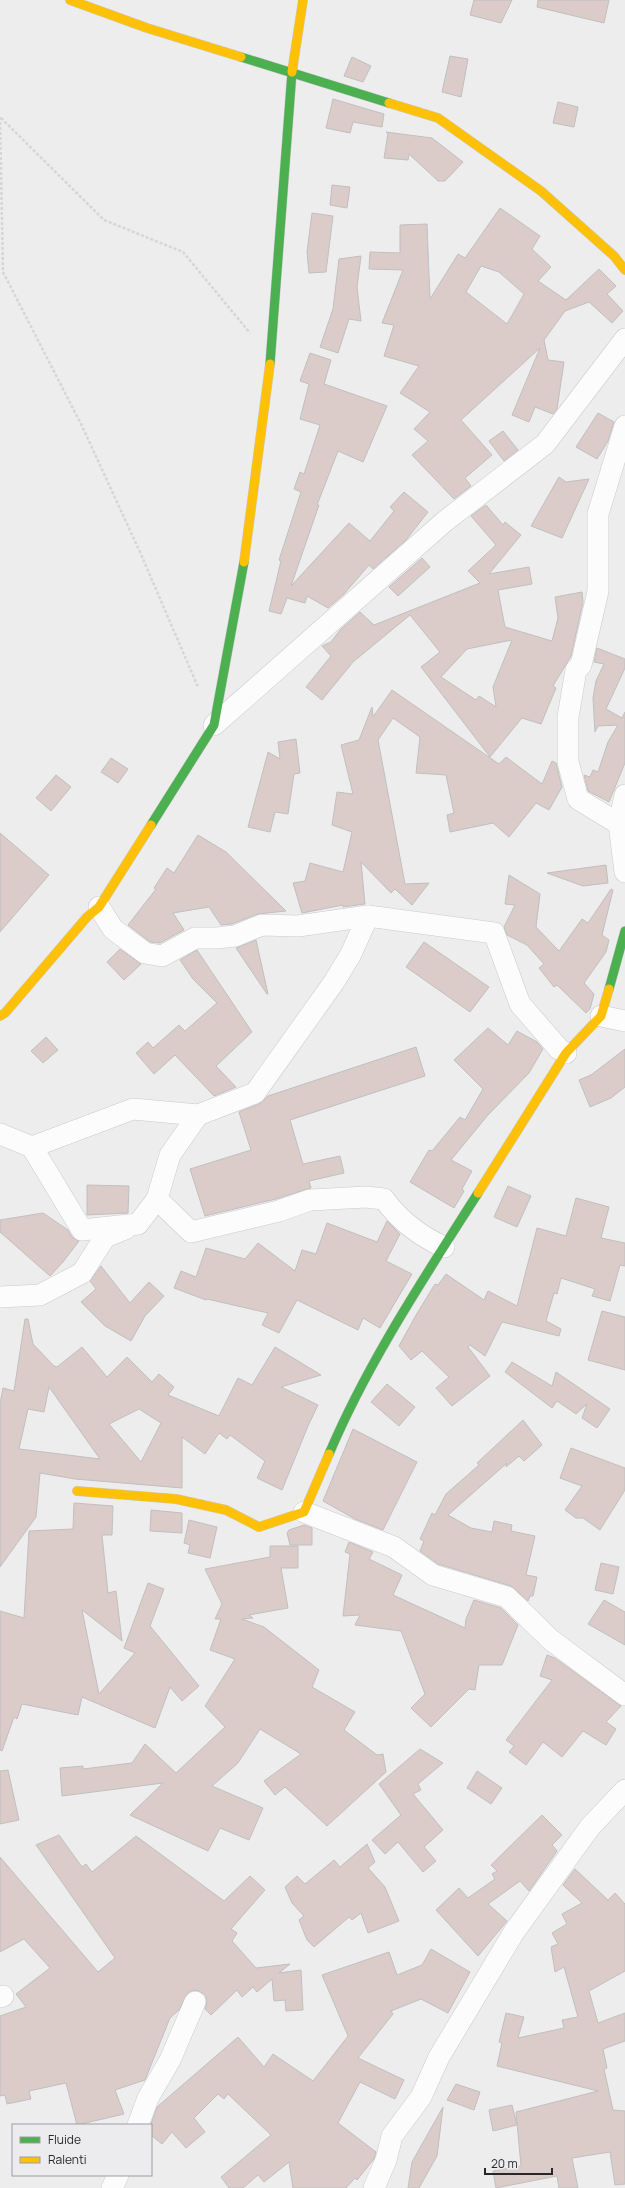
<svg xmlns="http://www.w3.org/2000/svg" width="625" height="2188" font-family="Manrope,sans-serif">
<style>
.building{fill:#dbcbc9;stroke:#c0c0c0;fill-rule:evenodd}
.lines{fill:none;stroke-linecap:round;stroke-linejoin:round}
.street-casing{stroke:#cacacb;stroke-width:22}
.fast-casing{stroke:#cacacb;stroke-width:10}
.slow-casing{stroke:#cacacb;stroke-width:10}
.path{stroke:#d6d6d7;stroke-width:2.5;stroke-dasharray:3 2;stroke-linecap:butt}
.street{stroke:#fcfcfc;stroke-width:21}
.fast{stroke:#4caf50;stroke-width:9}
.slow{stroke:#ffc107;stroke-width:9}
</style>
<rect width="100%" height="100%" fill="#ededee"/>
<g class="building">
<polygon points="474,0 512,0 501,23 470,15"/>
<polygon points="538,0 609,0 604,23 537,7"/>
<polygon points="450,56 468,59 461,97 442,92"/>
<polygon points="352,57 371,66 363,82 344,76"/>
<polygon points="333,99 384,114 382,127 353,122 350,133 326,128"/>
<polygon points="558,102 578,107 574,127 553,123"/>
<polygon points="386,132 432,138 463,162 445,181 438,181 409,154 408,160 384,158 388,133"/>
<polygon points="332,185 350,187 347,208 330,205"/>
<path d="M500,208L540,236L532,249L551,267L538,281L566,300L599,269L616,286L607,294L623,311L612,323L589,302L565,311L544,340L548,360L564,362L557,409L553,414L535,407L529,422L512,415L540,348L461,420L492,455L465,478L471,486L454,499L412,455L428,441L414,429L430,412L400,393L419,366L384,356L394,325L382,323L403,270L369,269L370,252L400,253V225L427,224L430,299L458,254L465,258ZM481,266L499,272L524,294L507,324L466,292Z"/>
<polygon points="312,213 333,216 326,272 309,273 307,252"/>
<polygon points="361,256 357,287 361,321 349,319 338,353 320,347 333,309 339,259"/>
<polygon points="310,353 331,360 324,384 387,406 363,462 338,451 317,505 319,505 291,586 349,523 370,541 394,511 390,507 404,492 428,512 406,540 373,569 369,565 344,594 328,608 307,596 305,603 287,598 281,614 269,611 281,561 279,560 301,492 294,489 300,472 304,474 320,425 300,419 309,384 300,381"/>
<polygon points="598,413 614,422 608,441 597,459 576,447"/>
<polygon points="503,431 518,450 504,461 489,441"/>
<polygon points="559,477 566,482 589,479 562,538 531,526"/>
<path d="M486,505L503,525L505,522L521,535L489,574L529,567L532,584L498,590L505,627L552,641L558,618L555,597L582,592L583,602L571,656L553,686L556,688L541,724L522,718L490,757L421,667L440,652L410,615L353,662L322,700L306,687L331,656L322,646L331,642L341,629L360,612L374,625L480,583L468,571L496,545L471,516ZM512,640L493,687L496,707L479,696L476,700L441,677L467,649Z"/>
<polygon points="422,558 430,567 398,596 389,587"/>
<polygon points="597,648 625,659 625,668 606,709 622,718 625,712 625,763 609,802 588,791 584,775 590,777 593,770 598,772 608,742 618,725 598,726 595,732 593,698 596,681 604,664 594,662"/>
<polygon points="392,690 499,764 506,757 542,784 552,761 556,763 562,787 549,810 536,803 509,837 493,823 450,832 447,815 454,813 446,775 416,773 420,737 393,718 378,740 405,884 429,883 412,905 395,889 391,893 361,862 365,904 343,907 343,905 302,913 293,883 305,881 310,863 343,872 352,832 332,825 337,792 353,794 341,745 359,740 372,707 373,717"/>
<polygon points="296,739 300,773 294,774 288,814 275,812 270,832 248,827 268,752 280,759 278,742"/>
<polygon points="111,758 128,769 118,783 101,772"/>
<polygon points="56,775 71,787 51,811 36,798"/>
<polygon points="0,833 49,875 0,932"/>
<polygon points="198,835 226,852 286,911 258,914 232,924 221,925 209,907 173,913 184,930 160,943 150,942 128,925 156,889 154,888 167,868 174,873"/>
<polygon points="606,865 608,883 583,886 547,873"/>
<polygon points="509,875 540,894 536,927 559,951 582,919 588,923 611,889 613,890 602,935 609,940 606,952 584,983 594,994 590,1009 586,1013 557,985 554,987 539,968 544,964 527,945 507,935 504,927 515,905 505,904"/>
<polygon points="256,940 268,994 267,994 236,948"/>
<polygon points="424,942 489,987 470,1012 406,967"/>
<polygon points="120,949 141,964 124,980 107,962"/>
<polygon points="197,950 252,1032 216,1066 236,1087 214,1096 175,1055 154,1074 136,1053 148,1042 153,1048 179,1025 185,1031 217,1003 193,979 180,960"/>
<polygon points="488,1028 508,1045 517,1031 537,1042 543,1049 529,1073 488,1115 451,1160 472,1171 462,1189 464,1191 454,1208 410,1182 429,1150 432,1151 460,1117 465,1120 483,1089 454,1060"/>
<polygon points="46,1037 58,1050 43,1063 31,1051"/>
<polygon points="416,1047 425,1076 290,1120 303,1164 340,1156 344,1173 309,1181 311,1188 276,1199 205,1216 190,1169 251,1150 239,1112 259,1104 268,1096"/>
<polygon points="625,1049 625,1087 611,1098 590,1107 579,1080 591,1075"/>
<polygon points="87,1185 129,1186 128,1213 87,1215"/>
<polygon points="508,1186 531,1196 517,1227 494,1217"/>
<polygon points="576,1198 609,1207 601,1238 625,1243 625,1266 620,1265 610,1301 592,1296 595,1289 561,1278 557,1294 554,1293 546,1321 561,1329 559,1336 502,1322 485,1356 470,1345 468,1347 490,1376 452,1406 436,1388 449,1377 422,1351 411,1360 399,1346 416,1315 435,1284 438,1285 446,1274 484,1300 488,1291 517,1306 537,1228 566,1236"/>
<polygon points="43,1213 68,1230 72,1237 79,1241 63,1262 50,1276 0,1232 0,1220"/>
<polygon points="387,1221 400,1234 386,1261 412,1274 380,1328 363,1318 358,1330 297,1300 279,1333 262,1325 268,1313 207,1299 206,1300 174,1288 181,1271 196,1277 206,1248 245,1259 258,1243 295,1271 302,1250 316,1254 327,1223 377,1242"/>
<polygon points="101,1266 130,1303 149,1282 164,1296 145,1316 131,1341 105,1326 81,1302 96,1289 90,1281"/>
<polygon points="602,1311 625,1317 625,1370 588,1360"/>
<path d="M25,1319H28L33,1344L54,1366L57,1367L82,1347L107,1377L127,1357L152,1382L159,1374L174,1387L168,1395L219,1416L238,1378L252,1385L275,1347L321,1375L281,1387L318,1405L308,1426L282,1490L257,1478L265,1461L230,1435L227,1439L219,1433L205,1454L182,1437V1488L75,1479L40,1473L36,1517L0,1567V1403L3,1388L14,1391ZM49,1387L100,1459L19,1449L28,1409L44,1412ZM139,1409L161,1423L141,1462L109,1424Z"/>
<polygon points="512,1362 552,1386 556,1372 610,1409 597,1428 582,1418 587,1404 576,1414 557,1401 552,1408 505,1372"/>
<polygon points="387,1384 415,1407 399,1426 371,1402"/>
<polygon points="523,1420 542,1445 524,1461 519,1456 506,1467 507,1463 448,1515 471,1528 492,1532 494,1521 512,1525 511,1531 535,1536 526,1575 537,1577 533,1596 530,1596 528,1601 511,1586 438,1564 420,1551 424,1541 420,1539 432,1513 435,1515 446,1494 479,1465 477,1463"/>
<polygon points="353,1429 417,1462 383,1530 355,1519 323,1501"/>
<polygon points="571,1448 625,1468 625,1490 600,1530 583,1518 576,1518 565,1510 582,1486 560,1478"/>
<polygon points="74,1503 113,1506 112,1535 102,1535 108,1593 116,1591 122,1641 82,1610 99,1694 135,1653 124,1648 148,1583 164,1589 150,1626 199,1686 182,1701 170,1687 155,1728 82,1697 78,1715 22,1704 17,1719 14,1717 2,1751 0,1750 0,1611 24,1618 29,1531 73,1529"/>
<polygon points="151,1510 182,1513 182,1533 150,1531"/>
<polygon points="189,1520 217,1527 210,1558 188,1553 190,1545 184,1543"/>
<polygon points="304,1525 312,1528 312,1545 290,1545 287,1533 289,1530"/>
<polygon points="349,1542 373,1552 369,1559 402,1575 393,1595 465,1628 466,1619 474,1600 501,1608 518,1625 502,1665 479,1665 475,1690 469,1689 431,1727 411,1708 425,1694 401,1631 355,1625 360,1615 343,1616 350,1554 345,1552"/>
<polygon points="270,1546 298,1546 298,1568 281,1568 288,1608 249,1615 253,1618 242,1619 264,1627 319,1670 312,1687 355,1712 344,1730 377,1755 383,1754 386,1772 327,1826 285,1787 275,1795 264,1781 301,1754 260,1729 238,1763 212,1786 263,1808 249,1840 220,1828 208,1851 130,1815 163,1783 62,1796 60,1768 83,1766 83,1769 132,1763 145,1744 176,1773 225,1727 205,1706 235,1659 210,1650 221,1619 215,1619 222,1604 205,1569 270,1557"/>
<polygon points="601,1563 619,1567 613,1594 595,1590"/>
<polygon points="604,1600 625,1612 625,1645 588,1624"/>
<polygon points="547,1655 555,1658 621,1706 606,1722 616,1729 606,1745 583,1731 562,1757 543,1742 526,1765 509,1752 514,1746 506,1740 552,1680 540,1676"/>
<polygon points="420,1749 443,1763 418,1784 421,1790 413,1794 443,1830 424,1847 436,1861 423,1872 398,1842 385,1854 372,1840 401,1815 379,1784"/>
<polygon points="8,1770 19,1820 0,1824 0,1771"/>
<polygon points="477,1771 502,1788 491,1804 467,1788"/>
<polygon points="542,1815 562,1835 552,1845 557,1851 529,1891 520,1881 488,1904 507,1921 478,1956 436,1910 459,1888 468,1898 495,1879 492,1874 497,1871 491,1865"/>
<polygon points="59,1835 82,1867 86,1864 92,1872 136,1836 224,1901 250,1876 265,1890 231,1929 237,1933 232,1941 256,1968 290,1964 279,1973 301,1970 303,2010 286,2011 285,2000 274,2001 272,1979 257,1992 253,1987 242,1997 237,1990 211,2015 205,2009 207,2001 205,1995 199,1991 193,1990 188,1993 179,2010 170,2018 145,2080 115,2090 124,2114 77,2125 66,2083 29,2091 31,2099 7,2104 5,2095 0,2096 0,2016 26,2007 16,1994 50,1968 24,1939 0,1952 0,1857 98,1972 115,1958 36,1845"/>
<polygon points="367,1844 375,1862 368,1868 385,1887 399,1921 368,1933 361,1913 352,1920 349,1917 314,1947 307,1940 299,1920 304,1916 292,1903 285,1887 297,1876 305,1884 334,1860 340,1867"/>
<polygon points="575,1869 608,1900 615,1893 625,1904 625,1971 589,1991 598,2023 625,2013 625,2041 603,2049 607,2068 604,2069 613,2110 625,2111 625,2184 615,2185 610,2152 572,2158 578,2188 559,2188 557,2176 496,2188 493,2171 521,2166 516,2112 598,2091 497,2066 502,2043 499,2042 506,2013 524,2017 518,2038 564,2028 562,2020 578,2017 564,1967 555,1972 551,1947 558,1944 552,1933 567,1924 562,1914 582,1903 563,1885"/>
<polygon points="431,1949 470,1972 448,2013 421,1999 391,2011 393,2014 358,2058 404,2080 395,2099 360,2082 338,2123 376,2152 374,2159 357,2180 355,2178 346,2188 293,2188 289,2162 264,2182 258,2175 243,2188 229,2188 221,2177 271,2135 228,2094 224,2099 218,2094 194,2118 205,2132 186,2148 172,2132 162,2144 151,2135 151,2124 157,2107 238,2037 264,2067 273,2054 313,2081 348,2036 322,1975 389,1952 397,1975 422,1965"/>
<polygon points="456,2084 480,2092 474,2110 447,2100"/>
<polygon points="512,2105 517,2125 493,2131 489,2110"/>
<polygon points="443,2107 437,2156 419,2188 408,2188 412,2162"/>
</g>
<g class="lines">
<g class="street-casing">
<g id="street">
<polyline points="625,426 598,514 598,591 581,665 576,670 568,717 568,762 578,799 619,824 625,872"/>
<polyline points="214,725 444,522 545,444 625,339"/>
<polyline points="619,824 625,795"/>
<polyline points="99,907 113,929 145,953 162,956 195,938 217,938 235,936 262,925 298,926 368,916 494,933 520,1004 559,1049 566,1053"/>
<polyline points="601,1016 625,1021"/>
<path d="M0,1134L32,1147L82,1230L138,1224L157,1199L191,1232L279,1211L310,1200L366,1197L384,1199C399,1220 420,1236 444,1247"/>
<polyline points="32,1147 133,1109 198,1115 255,1093 334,982 351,954 368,916"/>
<polyline points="157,1199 170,1155 198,1115"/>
<polyline points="0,1297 40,1295 82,1273 105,1237 125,1229"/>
<polyline points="304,1512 394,1547 433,1575 507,1597 551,1640 625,1695"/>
<polyline points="0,1997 3,1996"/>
<polyline points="138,2125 148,2098 170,2060 195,2002"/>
<polyline points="112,2188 118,2175"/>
<polyline points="374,2188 386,2160 392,2136 421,2097 439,2057 514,1932 590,1827 625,1790"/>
</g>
</g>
<g class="fast-casing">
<g id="fast">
<polyline points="241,57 389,103"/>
<polyline points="270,364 292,72"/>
<polyline points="151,825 214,725 244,562"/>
<polyline points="609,989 625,931"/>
<path d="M329,1454C368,1362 424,1278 478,1193"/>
</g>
</g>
<g class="slow-casing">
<g id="slow">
<polyline points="70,0 147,28 241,57"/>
<polyline points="292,72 303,0"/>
<polyline points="389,103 438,118 541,191 614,256 625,270"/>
<polyline points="244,562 270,364"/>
<polyline points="0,1016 5,1013 87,917 99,907 151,825"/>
<polyline points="478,1193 566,1053 601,1016 609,989"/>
<polyline points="77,1491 176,1499 226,1510 259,1527 304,1512 329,1454"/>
</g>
</g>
<g class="path">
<polyline points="0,117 3,272 82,426 140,552 198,687"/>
<polyline points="1,118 104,220 183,252 250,333"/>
</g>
<use href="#street" class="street"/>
<use href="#fast" class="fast"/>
<use href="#slow" class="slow"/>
</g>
<rect x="12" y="2124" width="140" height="52" fill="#ececef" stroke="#9d9e9f"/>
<rect x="20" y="2137" width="20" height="6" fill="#4caf50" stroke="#9d9e9f"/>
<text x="48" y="2144" font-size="12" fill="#272828">Fluide</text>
<rect x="20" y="2157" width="20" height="6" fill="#ffc107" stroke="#9d9e9f"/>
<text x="48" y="2164" font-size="12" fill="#272828">Ralenti</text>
<path d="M485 2168v6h67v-6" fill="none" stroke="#272828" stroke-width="2"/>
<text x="491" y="2168" font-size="12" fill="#272828" stroke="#ececef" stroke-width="3" paint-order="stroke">20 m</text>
</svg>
